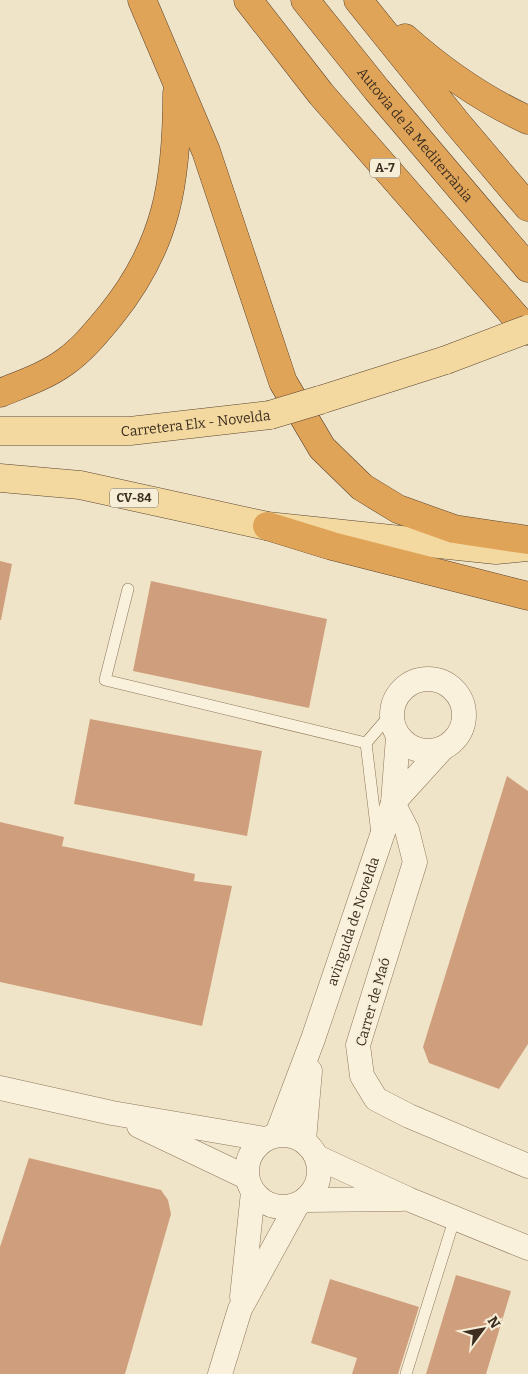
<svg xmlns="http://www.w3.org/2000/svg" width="528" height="1374" font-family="Bitter,serif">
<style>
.building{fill:#cf9f7d}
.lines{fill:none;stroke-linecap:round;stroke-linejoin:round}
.service-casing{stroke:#8d765c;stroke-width:12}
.minor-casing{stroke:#8d765c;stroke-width:25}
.primary-casing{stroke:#5b4430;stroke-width:29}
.motorway-casing{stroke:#5b4430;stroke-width:29}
.service{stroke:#faf1dc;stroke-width:11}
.minor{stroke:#faf1dc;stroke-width:24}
.primary{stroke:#f3d9a0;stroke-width:28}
.motorway{stroke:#e0a458;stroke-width:28}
.primary-bridge-casing{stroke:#5b4430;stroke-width:29;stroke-linecap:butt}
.primary-bridge{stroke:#f3d9a0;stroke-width:28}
.labels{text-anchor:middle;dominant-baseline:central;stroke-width:4;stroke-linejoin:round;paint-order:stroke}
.shield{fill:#f7eed8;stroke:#756857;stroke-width:1}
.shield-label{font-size:12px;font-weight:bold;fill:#3d2e20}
.street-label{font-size:14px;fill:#3d2e20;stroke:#f7eed8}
</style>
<rect width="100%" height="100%" fill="#f0e4c8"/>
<g class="building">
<polygon points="0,561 12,564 1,620 0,620"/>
<polygon points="151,581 327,619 309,708 133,671"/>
<polygon points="90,719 262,751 247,836 74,804"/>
<polygon points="507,776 528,791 528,1044 499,1089 429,1063 423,1047"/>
<polygon points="0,822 64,837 62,846 195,874 194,881 232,886 202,1026 0,982"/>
<polygon points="29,1158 161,1190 168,1200 171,1214 125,1374 0,1374 0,1247"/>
<polygon points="456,1275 511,1291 486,1374 426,1374"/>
<polygon points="330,1279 419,1307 398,1374 352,1374 357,1358 311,1343"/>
</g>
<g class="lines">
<g class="service-casing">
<g id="service">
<polyline points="128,589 105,680 366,743"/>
<polyline points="377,834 366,743 391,714"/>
<polyline points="406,1374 455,1217"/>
</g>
</g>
<g class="minor-casing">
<g id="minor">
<circle cx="428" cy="715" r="36"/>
<polyline points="398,737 393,803 442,749"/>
<polyline points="393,803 407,830 415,862 358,1045 362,1076 376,1099 409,1116 528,1166"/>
<polyline points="0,1088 112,1113 265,1139"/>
<polyline points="139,1126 246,1177"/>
<path id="s1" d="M277,1134L313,1039L393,803"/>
<circle cx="283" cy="1171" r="36"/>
<polyline points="304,1140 310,1071"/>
<polyline points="317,1157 408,1199 528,1248"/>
<polyline points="306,1200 401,1199"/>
<polyline points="242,1297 253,1192"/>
<polyline points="220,1374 240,1309 297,1205"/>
</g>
</g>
<g class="primary-casing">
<g id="primary">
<polyline points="320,400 446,360"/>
<path id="s2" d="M0,431H130L270,415"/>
<polyline points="0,478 80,485 267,526 496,550 528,547"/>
</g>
</g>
<g class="motorway-casing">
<g id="motorway">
<polyline points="142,0 206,151 283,382 322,448 362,487 398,509 454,529 528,540"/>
<polyline points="248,0 321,94 528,331"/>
<path id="s3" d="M305,0L377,90L528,268"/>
<polyline points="358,0 457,123 528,207"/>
<path d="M405,38C441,70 484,100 528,120"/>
<path d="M0,393C22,384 46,376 65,362C82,350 96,333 110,316C167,246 177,182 177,93"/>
<polyline points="267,526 332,546 528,596"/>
</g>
</g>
<use href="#service" class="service"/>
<use href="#minor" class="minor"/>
<use href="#primary" class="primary"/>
<use href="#motorway" class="motorway"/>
<g class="primary-bridge-casing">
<g id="primary-bridge">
<polyline points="446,360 528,329"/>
<polyline points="270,415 320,400"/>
</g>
</g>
<use href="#primary-bridge" class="primary-bridge"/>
</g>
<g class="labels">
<g class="shield">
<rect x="370" y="158.5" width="30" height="19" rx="4"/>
<rect x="110" y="488.5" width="48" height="19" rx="4"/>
</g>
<g class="shield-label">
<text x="385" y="168">A-7</text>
<text x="134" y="498">CV-84</text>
</g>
<g class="street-label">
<text stroke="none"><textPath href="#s3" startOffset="174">Autovia de la Mediterrània</textPath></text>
<text stroke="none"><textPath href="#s2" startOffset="196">Carretera Elx - Novelda</textPath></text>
<text stroke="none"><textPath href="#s1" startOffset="226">avinguda de Novelda</textPath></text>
<text transform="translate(373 1002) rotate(-74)">Carrer de Maó</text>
</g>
</g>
<g transform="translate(483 1329) rotate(58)" stroke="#f7eed8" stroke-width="4" paint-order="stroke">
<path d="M0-4L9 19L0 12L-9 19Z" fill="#3d2e20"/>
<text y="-8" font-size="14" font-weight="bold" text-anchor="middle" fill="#3d2e20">N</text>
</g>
</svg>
